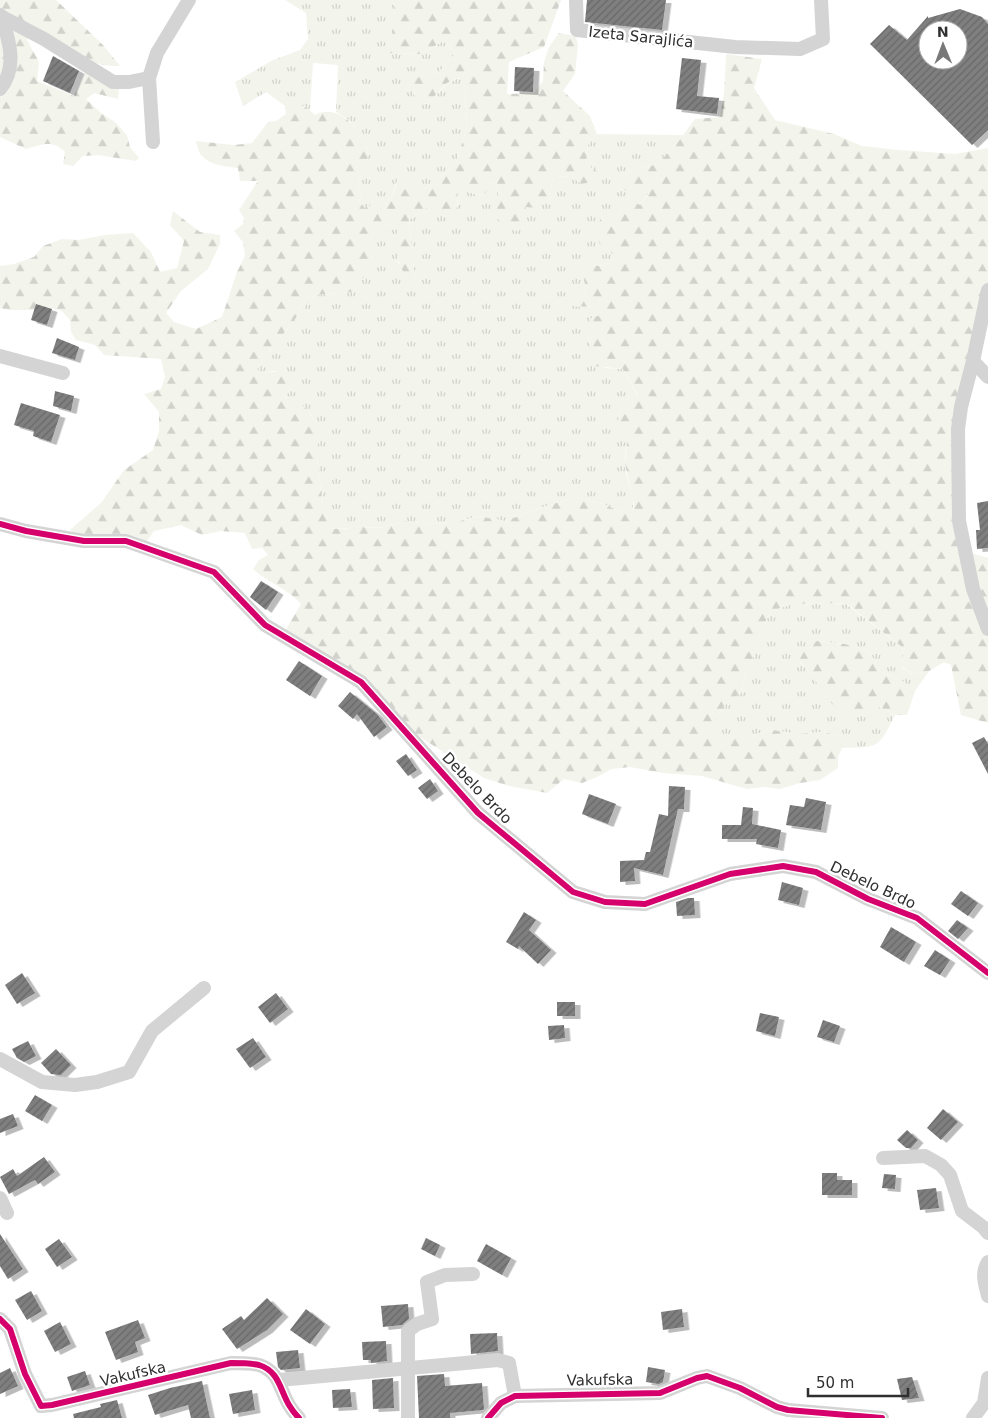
<svg xmlns="http://www.w3.org/2000/svg" width="988" height="1418" font-family="'DejaVu Sans',sans-serif">
<style>
.grass{fill:url(#grass-tufts)}
.forest{fill:url(#forest-firs)}
.building{fill:url(#building-hatch);fill-rule:evenodd;filter:url(#shadow)}
.lines{fill:none;stroke-linecap:round;stroke-linejoin:round}
.street{stroke:#d4d4d4;stroke-width:14}
.cycleway-casing{stroke:#fff;stroke-width:9}
.cycleway{stroke:#d6006c;stroke-width:6}
.labels{text-anchor:middle;dominant-baseline:central;stroke-width:5;stroke-linejoin:round;paint-order:stroke}
.street-label{font-size:15px;fill:#2f2f2f;stroke:#fff}
</style>
<defs>
<pattern id="grass-tufts" width="24" height="20" patternUnits="userSpaceOnUse" patternTransform="scale(1.25)"><rect width="24" height="20" fill="#f3f5ec"/><path d="M3 7l-1-3M5 7V3M7 7l1-3M15 17l-1-3M17 17v-4M19 17l1-3" fill="none" stroke="#d1d2cb"/></pattern>
<pattern id="forest-firs" width="22" height="20" patternUnits="userSpaceOnUse" patternTransform="scale(1.25)"><rect width="22" height="20" fill="#f3f5ec"/><path d="M5 1l3.5 6h-7zM16 11l3.5 6h-7z" fill="#d1d2cb"/></pattern>
<pattern id="building-hatch" width="6" height="6" patternUnits="userSpaceOnUse" patternTransform="scale(1.25)"><rect width="6" height="6" fill="#7f7f7f"/><path d="M-1 1l2-2M0 6l6-6M5 7l2-2" fill="none" stroke="#686868"/></pattern>
<filter id="shadow"><feDropShadow dx="5.5" dy="3" stdDeviation="0" flood-color="#0004"/></filter>
</defs>
<rect width="100%" height="100%" fill="#fff"/>
<g class="grass">
<path d="M285,0H392L395,9L391,53L421,54L443,41L451,47L455,54L437,74L413,78L411,89L419,102L427,104L448,83L461,77L465,91L467,126L456,164L432,185L417,194L399,175C395,185 393,204 380,206C374,206 370,205 364,208L359,201L362,194L358,182L368,159L367,148L355,127L349,120L336,112L338,65L313,63L310,110L305,106H285L266,92L243,106L235,82L271,61L300,50L308,39L306,13Z"/>
<path d="M597,134L683,135L672,150L655,165L638,167L622,178L618,189L649,193L640,205L619,258L601,266L584,280L586,289L583,297L570,299L572,306L594,307L604,314L587,330L590,345L604,368L623,369L638,397C633,418 625,440 625,462C624,479 637,495 632,512H622L603,504L576,497L543,507L505,521L478,516L453,523L432,524L404,521L385,527L333,529L323,508L316,448L317,424L310,413L285,397L295,383L274,371L261,373L257,369L262,361L314,295L354,292L365,263L371,261L373,249L371,236L381,231L389,223L397,230L398,263L415,279L409,220L426,208L457,207L458,188L477,195L485,194L491,181L497,184L499,199L522,230L525,206L549,201L553,177L570,176L586,164L588,145Z"/>
<path d="M827,603L846,604L902,647L903,654L902,667L912,674L929,671L915,691L901,680L881,672L869,651L845,644L816,641L799,661L811,674L862,716L880,707L895,715C878,749 879,747 842,748L839,736L824,732L797,734L773,730L752,735H715V718L727,703L742,692L745,675L756,652L760,632L771,611L793,604Z"/>
</g>
<g class="forest">
<path d="M0,0H56L103,45L120,66C88,68 59,45 33,29L27,40L39,62L37,81L74,96L87,69L119,88L118,99L94,93L86,99L101,113L115,122L127,135L130,147L139,158L136,161L98,155L83,156L73,166L63,164L65,152C52,139 42,145 26,149L0,137Z"/>
<path d="M392,0H561L544,47L509,62L507,94L534,93L543,81L544,62L549,47L559,33L576,36L578,45L575,74L563,91L590,116L597,134L588,145L586,164L598,172L593,182L581,184L570,176L553,177L549,201L537,208L526,207L522,230L514,231L496,218L492,207L499,198L497,184L491,181L485,194L477,195L458,188L457,207L448,219L426,208L409,220L415,279C394,273 396,247 397,230L389,223L381,231L371,236L373,249L371,261L365,263L368,274L359,281L354,292L314,295L262,361L257,369L261,373C277,371 284,371 295,383L285,397C302,401 308,410 317,424L328,423L316,448L323,508L333,529H347L356,519L365,528L385,527L404,521L432,524L453,523L478,516L505,521L543,507L576,497L603,504L622,512H632L634,505L625,464L627,441L617,427L619,415L628,400L638,396L623,369L594,366L587,330L591,318L604,314L594,307L571,306L570,298L583,297L586,289L584,280L588,265L601,266L618,258L599,243L598,224L604,213L622,207L625,199L640,205L649,194L618,189L622,178L638,167L655,165L672,150L695,119L720,117L724,94L726,54L762,59L754,88L775,120L834,134L862,146L899,150L955,154L988,148V290L958,429L968,552L988,558V723L961,715L951,665L944,662L929,671L912,674L902,666L903,654L902,647L847,604L827,603L793,604L771,611L760,632L756,652L745,675L742,692L727,703L715,718V734L752,735L773,730L797,734L824,732L839,736L842,748L838,757V768L820,780L800,783L780,789L765,787L747,789L702,776L663,773L630,767L612,769L597,777L582,783L564,779L547,793L509,786L484,778L406,728L285,631L301,604C289,589 268,583 253,569L259,560L268,555L262,548L252,549L245,533L221,531L202,535L181,525L154,531L143,547L84,541L70,530L102,502L124,470L153,450L159,431V412L144,394L161,389L165,377L161,359L104,355L95,345L76,340L71,332L70,320L62,311L47,307L32,310H9L0,308V266L14,264L34,257L43,246L62,239L79,240L105,235L133,233L151,252L160,272L177,268L184,241L170,225L173,211L200,232L220,235V244L208,269L181,291L166,313L174,322L196,329L222,317L237,272L245,256L243,242L234,231L243,224L244,218L239,210L258,181H240L238,168C218,165 200,165 196,141L234,145L252,143L268,122L276,121L286,114L285,106H305L315,115C339,101 367,134 368,156C368,164 361,174 358,182L362,194L359,201L364,208C370,205 374,206 380,206C393,204 396,185 399,175L418,193L432,185L456,164L467,126L465,91L460,77L447,83L427,104L419,102L410,89L413,78L437,74L455,54L451,47L443,41L421,54L390,53L395,9Z"/>
<polygon points="816,641 845,644 869,651 881,672 901,680 915,691 907,715 895,715 880,707 863,716 837,709 825,696 811,674 799,660 805,650"/>
</g>
<g class="building">
<polygon points="587,0 666,0 662,30 585,22"/>
<path d="M960,9L982,17L988,24V130L972,145L870,44L889,25L907,40L928,16V18ZM928,30H958V60H928Z"/>
<polygon points="53,56 79,71 70,93 43,81"/>
<polygon points="682,58 701,60 697,96 719,98 717,114 676,109"/>
<polygon points="515,67 534,68 533,92 514,91"/>
<polygon points="36,304 52,309 47,325 31,320"/>
<polygon points="57,338 79,347 75,360 52,353"/>
<polygon points="55,391 74,396 71,411 53,406"/>
<polygon points="21,403 60,415 51,442 33,436 34,431 14,425"/>
<polygon points="988,501 988,548 977,549 976,530 980,530 977,503"/>
<polygon points="261,581 278,592 266,610 250,597"/>
<polygon points="299,661 322,676 310,696 286,680"/>
<polygon points="350,692 377,714 387,727 374,737 357,714 353,719 338,706"/>
<polygon points="984,737 988,744 988,774 972,743"/>
<polygon points="406,754 417,770 408,776 396,761"/>
<polygon points="430,779 438,791 427,799 418,788"/>
<polygon points="669,786 685,787 684,809 678,809 663,875 634,868 635,881 620,882 620,861 644,860 646,852 650,852 659,814 668,816"/>
<polygon points="589,794 616,804 608,824 582,814"/>
<polygon points="806,798 826,802 821,830 786,825 790,805 804,807"/>
<polygon points="743,807 753,808 752,824 781,830 778,848 756,844 757,839 722,839 722,825 741,825"/>
<polygon points="782,882 803,888 799,905 778,900"/>
<polygon points="961,891 978,903 968,916 951,904"/>
<polygon points="688,898 694,898 695,915 677,916 676,902"/>
<polygon points="524,912 536,920 529,930 551,950 538,964 519,946 518,949 506,942"/>
<polygon points="957,920 968,928 958,939 948,931"/>
<polygon points="891,927 916,942 904,962 880,947"/>
<polygon points="935,950 950,960 940,975 924,966"/>
<polygon points="22,973 35,993 17,1004 5,985"/>
<polygon points="276,993 288,1009 270,1023 258,1007"/>
<rect x="557" y="1002" width="18" height="14"/>
<polygon points="760,1013 779,1017 775,1036 756,1031"/>
<polygon points="823,1020 840,1026 834,1042 817,1037"/>
<polygon points="564,1025 565,1038 549,1040 548,1026"/>
<polygon points="253,1038 266,1057 250,1068 236,1049"/>
<polygon points="28,1041 36,1056 24,1062 17,1058 12,1049"/>
<polygon points="56,1049 71,1065 61,1075 51,1074 41,1063"/>
<polygon points="35,1095 52,1105 42,1121 25,1111"/>
<polygon points="943,1109 958,1122 941,1140 927,1128"/>
<polygon points="13,1114 18,1126 0,1133 0,1119"/>
<polygon points="907,1130 918,1140 911,1148 906,1148 897,1140"/>
<polygon points="44,1157 55,1172 38,1184 35,1180 9,1194 0,1177 13,1169 17,1176"/>
<polygon points="822,1173 837,1173 837,1180 852,1180 852,1195 822,1195"/>
<polygon points="884,1174 896,1175 895,1189 882,1188"/>
<polygon points="936,1188 939,1208 920,1210 917,1190"/>
<polygon points="0,1234 23,1269 8,1279 0,1266"/>
<polygon points="426,1238 440,1245 435,1256 421,1249"/>
<polygon points="59,1239 72,1257 57,1267 45,1249"/>
<polygon points="486,1244 511,1258 502,1275 477,1261"/>
<polygon points="31,1291 42,1311 27,1320 15,1300"/>
<polygon points="267,1298 283,1314 267,1330 237,1349 222,1329 241,1316 244,1320"/>
<polygon points="408,1304 409,1319 402,1325 383,1327 381,1306"/>
<polygon points="306,1309 325,1324 310,1344 290,1330"/>
<polygon points="682,1309 684,1327 663,1330 661,1312"/>
<polygon points="138,1320 145,1338 135,1342 138,1352 116,1360 105,1332"/>
<polygon points="60,1322 71,1344 55,1352 44,1331"/>
<polygon points="497,1333 498,1351 471,1354 470,1334"/>
<polygon points="386,1341 387,1361 371,1363 371,1360 363,1360 362,1342"/>
<polygon points="298,1350 300,1368 281,1370 278,1367 276,1352"/>
<polygon points="648,1367 665,1370 663,1382 659,1384 646,1382"/>
<polygon points="10,1368 18,1386 0,1394 0,1373"/>
<polygon points="85,1371 90,1385 72,1391 67,1377"/>
<polygon points="444,1374 445,1386 482,1383 484,1409 483,1410 450,1413 450,1418 419,1418 417,1376"/>
<polygon points="912,1377 919,1398 902,1400 897,1379"/>
<polygon points="393,1378 394,1408 373,1409 372,1380"/>
<polygon points="202,1381 210,1418 191,1418 188,1405 155,1415 148,1395 170,1388"/>
<polygon points="350,1389 352,1407 333,1408 332,1390"/>
<polygon points="252,1390 255,1410 233,1414 229,1394"/>
<polygon points="117,1400 122,1418 74,1418 73,1414 101,1407 100,1404"/>
</g>
<g class="lines">
<g class="street">
<polyline points="576,0 577,30 735,47 800,49 823,39 821,0"/>
<path d="M0,15L2,17C9,41 18,67 0,89"/>
<polyline points="2,17 44,39 113,82 129,82 149,78"/>
<polyline points="153,142 149,78 157,53 189,0"/>
<polyline points="988,290 973,361 961,407 958,429 959,521 973,589 988,629"/>
<polyline points="0,356 63,373"/>
<polyline points="973,361 988,377"/>
<polyline points="0,524 26,531 84,541 126,541 214,572 265,625 361,682 478,813 573,892 605,902 645,904 730,874 783,866 816,872 868,899 917,918 988,973"/>
<polyline points="0,1059 42,1082 75,1085 97,1082 129,1072 152,1031 204,988"/>
<polyline points="883,1158 925,1156 941,1165 950,1175 962,1211 983,1227 988,1233"/>
<polyline points="0,1198 7,1213"/>
<path d="M988,1262C981,1273 985,1284 988,1296"/>
<path d="M0,1319L10,1329L25,1374L41,1406L52,1405L231,1363C240,1363 250,1363 259,1365C279,1371 280,1390 289,1405C292,1410 295,1414 299,1418"/>
<polyline points="279,1380 498,1360 509,1363 515,1396"/>
<polyline points="408,1418 408,1331 417,1324 432,1319 427,1282 445,1275 473,1274"/>
<polyline points="488,1418 501,1403 515,1396 660,1393 697,1378 707,1376 740,1388 777,1407 788,1410 882,1418"/>
<polyline points="973,1418 984,1403 988,1378"/>
</g>
<g class="cycleway-casing">
<g id="cycleway">
<polyline points="0,524 26,531 84,541 126,541 214,572 265,625 361,682 478,813 573,892 605,902 645,904 730,874 783,866 816,872 868,899 917,918 988,973"/>
<path d="M0,1319L10,1329L25,1374L41,1406L52,1405L231,1363C240,1363 250,1363 259,1365C279,1371 280,1390 289,1405C292,1410 295,1414 299,1418"/>
<polyline points="488,1418 501,1403 515,1396 660,1393 697,1378 707,1376 740,1388 777,1407 788,1410 882,1418"/>
</g>
</g>
<use href="#cycleway" class="cycleway"/>
</g>
<g class="labels">
<g class="street-label">
<text transform="translate(641 37) rotate(6)">Izeta Sarajlića</text>
<text transform="translate(477 788) rotate(46)">Debelo Brdo</text>
<text transform="translate(873 885) rotate(25)">Debelo Brdo</text>
<text transform="translate(133 1374) rotate(-13)">Vakufska</text>
<text transform="translate(600 1380) rotate(-1)">Vakufska</text>
</g>
</g>
<g transform="translate(943 45) rotate(359)"><circle r="24" fill="#ffffff" stroke="#acacac"/>
<path d="M0-4L9 19L0 12L-9 19Z" fill="#787878"/>
<text y="-8" font-size="14" font-weight="bold" text-anchor="middle" fill="#2f2f2f">N</text>
</g>
<path d="M808 1388v8h100v-8" fill="none" stroke="#2f2f2f" stroke-width="2.5"/>
<text x="816" y="1388" font-size="15" fill="#2f2f2f" stroke="#ffffff" stroke-width="4" paint-order="stroke">50 m</text>
</svg>
